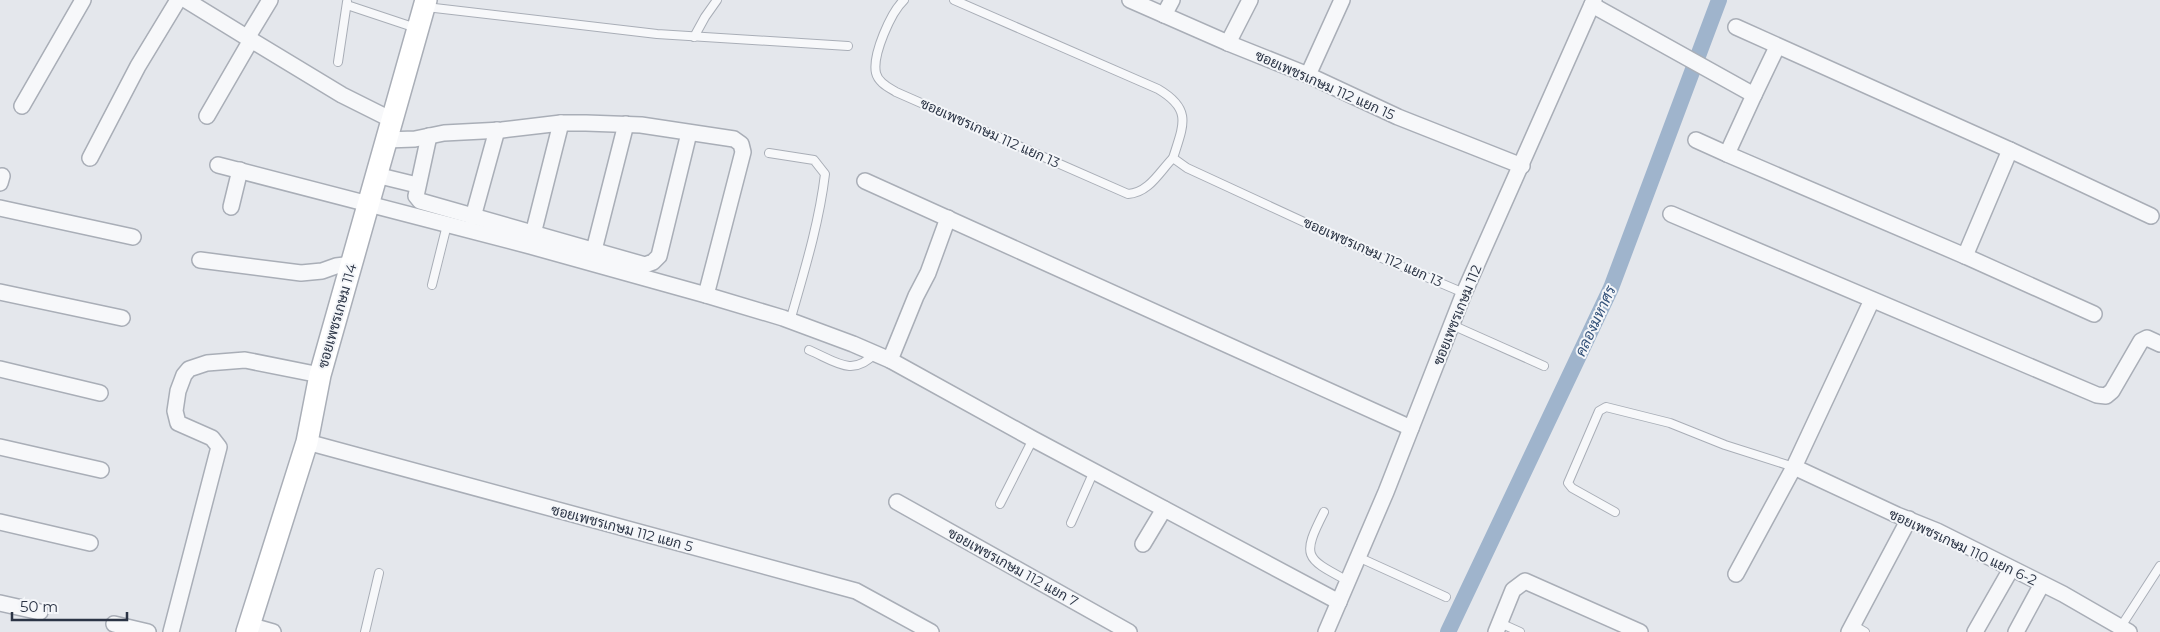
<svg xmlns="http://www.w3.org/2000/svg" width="2160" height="632" font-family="Montserrat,Sarabun,sans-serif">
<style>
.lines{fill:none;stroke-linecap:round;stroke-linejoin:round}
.canal{stroke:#9fb4cc;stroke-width:16}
.lane-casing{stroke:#a9aeb7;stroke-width:10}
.street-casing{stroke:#a9aeb7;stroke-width:18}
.secondary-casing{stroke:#a9aeb7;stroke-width:24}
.lane{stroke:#f7f8fa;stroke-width:8}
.street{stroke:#f7f8fa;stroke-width:15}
.secondary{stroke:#fff;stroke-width:21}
.labels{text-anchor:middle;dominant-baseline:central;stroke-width:4;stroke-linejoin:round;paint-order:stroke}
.street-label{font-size:14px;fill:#2b3445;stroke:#f4f6f9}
.water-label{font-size:15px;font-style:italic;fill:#34527a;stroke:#f4f6f9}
</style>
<rect width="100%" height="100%" fill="#e4e7ec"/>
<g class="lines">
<polyline class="canal" points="1448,632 1611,288 1719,0"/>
<g class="lane-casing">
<g id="lane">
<path d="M904,0C891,12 872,55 876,73C878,82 888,87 896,92L1128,194C1149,193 1160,171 1173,158"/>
<path d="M954,0L1158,89C1192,109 1184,124 1173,158L1187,168L1384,259L1464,293"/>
<polyline points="347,5 416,28"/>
<polyline points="426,7 657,34 848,46"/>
<polyline points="694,37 705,17 717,0"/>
<polyline points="338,62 347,2"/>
<path d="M769,153L814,160L825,174C819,224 804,272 790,321"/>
<polyline points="432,285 447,225"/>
<polyline points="1452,325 1544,366"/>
<path d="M809,350C835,361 853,378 875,353"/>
<polyline points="1000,504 1033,439"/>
<path d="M1324,512C1301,557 1305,558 1348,581"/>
<polyline points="1615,512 1572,488 1568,483 1599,411 1606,407 1670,423 1725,445 1794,467"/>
<polyline points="1071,523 1094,471"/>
<polyline points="1358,557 1446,597"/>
<polyline points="1500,623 1520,632"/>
<polyline points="1853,625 1865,632"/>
<polyline points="2120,628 2160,566"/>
<polyline points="365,632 379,573"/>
</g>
</g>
<g class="street-casing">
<g id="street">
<polyline points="186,0 251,40"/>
<polyline points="1130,0 1228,43 1308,75 1398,117 1522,166"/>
<polyline points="1592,5 1754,95 1727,154 1965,256 2010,150 1736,27"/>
<polyline points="1164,15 1172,0"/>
<polyline points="247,38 270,0"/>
<polyline points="1228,43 1250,0"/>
<polyline points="1308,75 1342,0"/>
<polyline points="1754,95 1777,47"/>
<polyline points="22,106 83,0"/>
<polyline points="207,116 251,40 342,95 392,120"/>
<polyline points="429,136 416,196 420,201 645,265 653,262 659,256 689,133"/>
<polyline points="386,140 415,139 444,133 502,130 561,123 586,123 641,125 734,139 741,144 743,152 706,295"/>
<polyline points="1696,140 1727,154"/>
<polyline points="2010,150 2151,216"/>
<polyline points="90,158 138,66 178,0"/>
<polyline points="218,165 530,246 706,295 783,318 853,344 890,360 1033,439 1339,602"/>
<polyline points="376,175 417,185"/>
<polyline points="865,181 1411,428"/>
<polyline points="0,183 2,176"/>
<polyline points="231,207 240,170"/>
<polyline points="0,208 133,237"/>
<polyline points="1671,214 2097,395 2106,396 2112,391 2141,341 2147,338 2160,344"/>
<polyline points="473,217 497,130"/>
<polyline points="531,242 561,123"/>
<polyline points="594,250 626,124"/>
<polyline points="1965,256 2094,314"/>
<polyline points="200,260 301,273 322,271 336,266 353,264"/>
<polyline points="0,292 122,318"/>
<polyline points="890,360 916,296 928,273 948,218"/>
<polyline points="0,369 100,393"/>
<polyline points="307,442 856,591 931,632"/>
<polyline points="0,447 101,470"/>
<polyline points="1794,467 1897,515 1937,531 2063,594 2129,632"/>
<polyline points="897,502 1129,632"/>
<polyline points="0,522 90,543"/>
<polyline points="1143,544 1164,509"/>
<polyline points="1736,574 1794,467 1872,300"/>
<polyline points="0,603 40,612"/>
<polyline points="114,624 148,632"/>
<polyline points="249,625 273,632"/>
<polyline points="171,632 219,447 212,438 178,423 175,411 178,391 184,375 189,369 207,363 245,360 320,375"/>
<polyline points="1326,632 1386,492 1464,293 1594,0"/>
<polyline points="1496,632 1513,590 1525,581 1640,632"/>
<polyline points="1849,632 1909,519"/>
<polyline points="1975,632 2011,569"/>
<polyline points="2016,632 2042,584"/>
</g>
</g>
<g class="secondary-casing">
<polyline id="secondary" points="247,632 307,442 320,375 426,0"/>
</g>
<use href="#lane" class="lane"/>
<use href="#street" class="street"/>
<use href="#secondary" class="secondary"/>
</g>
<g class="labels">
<g class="street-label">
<text transform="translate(1325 85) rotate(24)">ซอยเพชรเกษม 112 แยก 15</text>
<text transform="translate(990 133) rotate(24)">ซอยเพชรเกษม 112 แยก 13</text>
<text transform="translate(1373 252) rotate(24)">ซอยเพชรเกษม 112 แยก 13</text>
<text transform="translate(1457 315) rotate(-68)">ซอยเพชรเกษม 112</text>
<text transform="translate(337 316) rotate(-74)">ซอยเพชรเกษม 114</text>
<text transform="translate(622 528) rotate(15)">ซอยเพชรเกษม 112 แยก 5</text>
<text transform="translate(1963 547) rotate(25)">ซอยเพชรเกษม 110 แยก 6-2</text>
<text transform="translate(1013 567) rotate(29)">ซอยเพชรเกษม 112 แยก 7</text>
</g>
<g class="water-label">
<text transform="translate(1595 321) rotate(-65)">คลองมหาศร</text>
</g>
</g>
<path d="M12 612v8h115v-8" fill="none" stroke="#2b3445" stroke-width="2.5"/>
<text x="20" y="612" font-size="15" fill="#2b3445" stroke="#f4f6f9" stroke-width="4" paint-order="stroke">50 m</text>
</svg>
